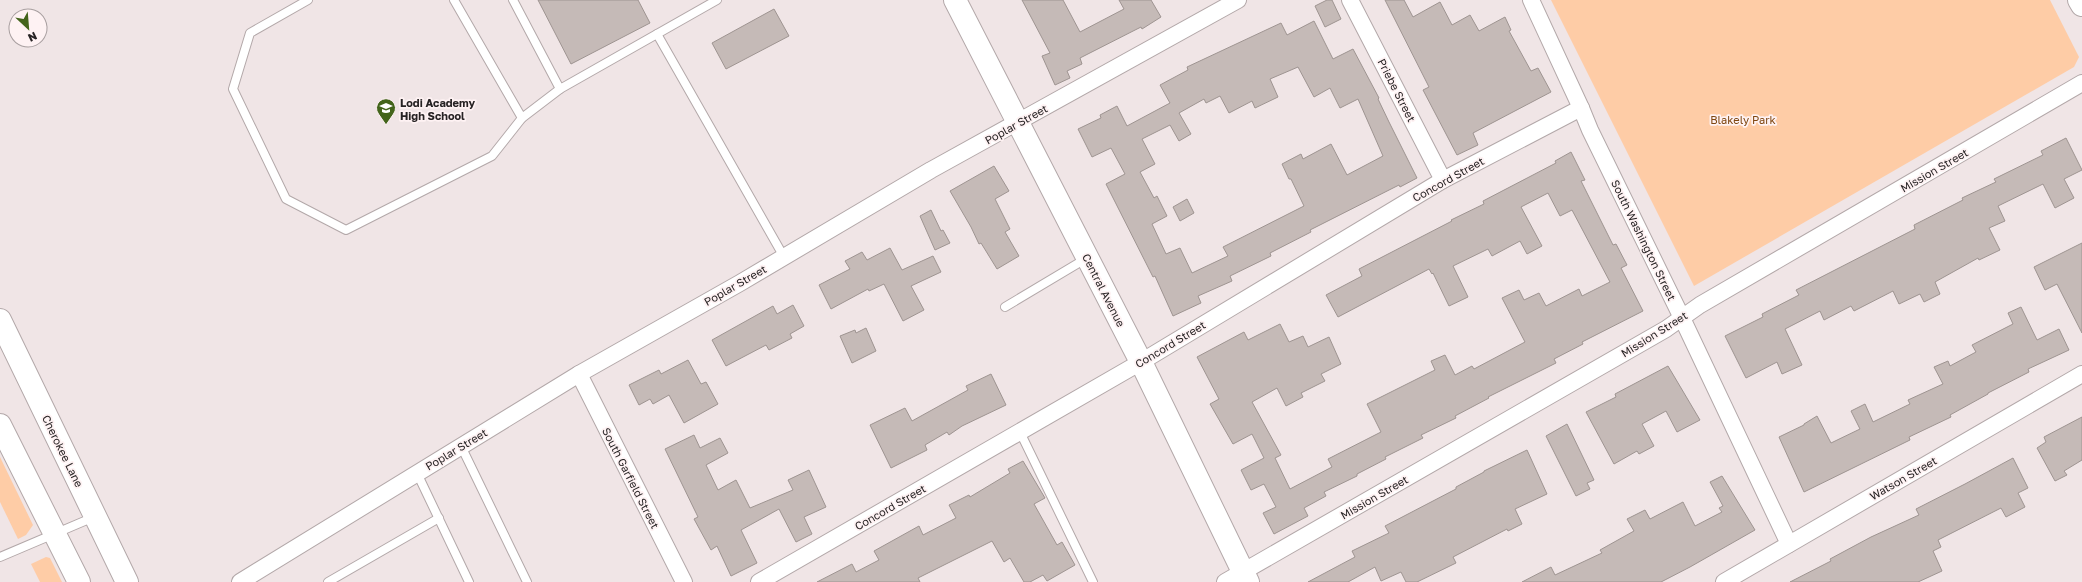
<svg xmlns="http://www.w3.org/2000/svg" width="2082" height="582" font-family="'Golos Text',sans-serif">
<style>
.green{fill:#fecca6}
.building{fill:#c5bab7;stroke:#9e9491;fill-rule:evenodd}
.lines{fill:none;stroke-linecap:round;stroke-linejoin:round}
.lane-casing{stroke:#b3a8a9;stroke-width:10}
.street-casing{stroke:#b3a8a9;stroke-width:18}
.secondary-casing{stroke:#b3a8a9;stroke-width:24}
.lane{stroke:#fff;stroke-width:8}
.street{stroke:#fff;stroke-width:16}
.secondary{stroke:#fff;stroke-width:22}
.labels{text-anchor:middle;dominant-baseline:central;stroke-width:3.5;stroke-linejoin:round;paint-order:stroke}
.street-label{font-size:11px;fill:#272324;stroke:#fef2f3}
.poi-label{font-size:11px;font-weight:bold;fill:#272324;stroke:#fef2f3;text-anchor:start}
.park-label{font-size:11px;fill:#7f4711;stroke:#fef2f3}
</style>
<rect width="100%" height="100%" fill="#f0e5e6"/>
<g class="green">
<polygon points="1551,0 2050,0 2079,57 2074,67 1694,286"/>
<polygon points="0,457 33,525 26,535 18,539 0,502"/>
<polygon points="46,557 50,558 62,582 40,582 31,564"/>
</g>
<g class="building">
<polygon points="538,0 638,0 650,23 571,64"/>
<polygon points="1022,0 1063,0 1080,32 1124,9 1119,0 1151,0 1161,17 1142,29 1141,27 1080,58 1082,64 1067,71 1070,78 1055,85 1042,56 1050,53"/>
<polygon points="1327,0 1332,0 1341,19 1325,27 1315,6"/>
<polygon points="1385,0 1404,0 1413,17 1440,2 1452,25 1470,15 1479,31 1505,17 1511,30 1509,31 1531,71 1538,68 1551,92 1473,133 1478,145 1457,155 1423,90 1429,87"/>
<polygon points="774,9 789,36 726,69 712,43"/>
<path d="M1314,21L1333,59L1353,49L1379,98L1378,99L1389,122L1417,178L1400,187L1399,185L1310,230L1311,232L1270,253L1271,256L1230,276L1232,281L1198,296L1201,303L1173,316L1155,276L1153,277L1106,184L1125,174L1111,148L1092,157L1078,129L1101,118L1100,115L1117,106L1127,126L1170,103L1160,85L1188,70L1187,67L1281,23L1287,35ZM1298,67L1314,97L1330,88L1340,108L1358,99L1383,156L1347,175L1331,144L1303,159L1301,154L1282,164L1289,179H1291L1304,206L1223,247L1228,256L1192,273L1180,248L1166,254L1152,224L1167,216L1157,196L1154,198L1140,172L1155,164L1142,139L1170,125L1179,141L1191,134L1179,113L1204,99L1206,103L1220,96L1229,113L1252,101L1255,108L1278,97L1270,79Z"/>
<polygon points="2066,138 2082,170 2064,179 2074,198 2055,208 2043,184 1998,206 2005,221 1989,228 2000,250 1979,260 1978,258 1935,282 1940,294 1924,302 1920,294 1899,304 1893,291 1854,311 1851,306 1824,320 1820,311 1785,329 1802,365 1782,374 1777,362 1746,378 1725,336 1763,317 1762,314 1799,295 1796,290 1915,229 1914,225 1963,200 1962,198 1996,182 1994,179 2043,155 2041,151"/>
<polygon points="1571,152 1585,180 1581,181 1613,245 1616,244 1627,265 1621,268 1643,311 1582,342 1583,344 1554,359 1556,363 1488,397 1489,398 1455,416 1456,418 1421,435 1423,438 1385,457 1386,459 1357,474 1357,476 1324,492 1326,496 1304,508 1308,516 1274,534 1263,513 1276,507 1264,484 1251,490 1241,470 1264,458 1252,434 1233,444 1210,404 1219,399 1197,357 1244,332 1248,340 1280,324 1289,342 1303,336 1308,347 1329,337 1341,364 1321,374 1325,381 1301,393 1303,397 1286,406 1277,388 1252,402 1281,455 1275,458 1290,489 1332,467 1328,459 1381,432 1367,404 1435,370 1431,361 1445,355 1455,375 1472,366 1474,369 1525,342 1502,298 1519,290 1524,300 1539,293 1546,306 1579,289 1582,296 1610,282 1572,210 1560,216 1548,193 1521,207 1542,246 1527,254 1520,241 1492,256 1488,249 1453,266 1468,297 1449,306 1433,273 1432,274 1429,269 1338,317 1326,295 1362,276 1359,269 1452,221 1451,220 1484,204 1483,201 1556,163 1555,161"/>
<polygon points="994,166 1009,191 995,199 1010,229 1005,232 1019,256 997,269 981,243 979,244 971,227 950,191"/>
<polygon points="1187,199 1194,213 1180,221 1173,207"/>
<polygon points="931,210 941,231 943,230 950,243 935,250 920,216"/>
<polygon points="2082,243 2082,333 2057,284 2045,290 2034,267"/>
<polygon points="890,248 902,270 933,256 941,272 911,286 924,310 903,321 884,284 869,291 868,289 831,309 819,285 850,269 845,261 862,252 867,260"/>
<polygon points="793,305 804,326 790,334 792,338 769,350 766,345 726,366 712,340 773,306 777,314"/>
<polygon points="2021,307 2037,340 2059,329 2069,350 2028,369 2029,372 1988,393 1988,394 1950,415 1951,417 1909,437 1910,440 1804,492 1779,437 1804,425 1804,424 1817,416 1831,443 1860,429 1851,411 1865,404 1873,422 1910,404 1908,400 1943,384 1934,367 1948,361 1950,366 1976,352 1972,345 2013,324 2008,313"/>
<polygon points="866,328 876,351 852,363 840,336 855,330 856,333"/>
<polygon points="688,360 701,384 706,382 718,404 684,423 669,395 653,404 650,399 639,405 629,385 659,370 661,374"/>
<polygon points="1668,366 1700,420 1677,432 1666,411 1642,424 1654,446 1639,454 1637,451 1614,464 1586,412 1616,397 1615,394"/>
<polygon points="991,374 1006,405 962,426 949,435 947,432 925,445 927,450 891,468 870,425 905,408 912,421 968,390 966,386"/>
<polygon points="2082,417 2082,460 2064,471 2067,475 2055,481 2037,448 2046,442 2044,437"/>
<polygon points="1567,424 1594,480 1587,483 1590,489 1576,496 1546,436"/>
<polygon points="694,435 700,448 720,438 728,453 706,465 718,490 736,480 750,508 793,490 788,480 809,470 826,507 804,517 812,534 796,542 779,509 741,530 757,563 731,576 717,546 711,550 694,519 698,517 665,449"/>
<polygon points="1527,450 1547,494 1515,509 1522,524 1508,531 1507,529 1453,557 1456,563 1417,582 1406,582 1401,572 1381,581 1375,567 1348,582 1308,582 1355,557 1352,551 1389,533 1385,526 1456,489 1456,487 1484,472 1484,471"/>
<polygon points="2013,458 2028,488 2018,493 2025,507 2006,517 2001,508 1938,540 1941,547 1933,551 1942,571 1918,582 1790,582 1831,561 1830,559 1871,537 1919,515 1916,509 1965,484"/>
<polygon points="1023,461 1045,498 1034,504 1057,545 1062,542 1075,565 1047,581 1043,575 1030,582 1024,582 1010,558 1004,562 992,541 918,578 920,582 817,582 852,564 856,572 879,560 874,551 919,526 923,535 956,518 949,505 969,495 970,497 1010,473 1008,469"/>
<polygon points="1722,476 1755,530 1690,567 1661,582 1522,582 1551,567 1555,575 1602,553 1600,550 1634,531 1627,519 1645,510 1650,519 1683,502 1695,526 1722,512 1719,508 1723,506 1710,482"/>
</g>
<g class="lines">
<g class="lane-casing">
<g id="lane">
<polyline points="308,0 250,33 233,89 286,199 346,230 492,156 522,118"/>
<polyline points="454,0 522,118 560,89"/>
<polyline points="513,0 560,89 717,0"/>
<polyline points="657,34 784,257"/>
<polyline points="1005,307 1087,258"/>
<polyline points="1020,432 1093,582"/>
<polyline points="461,446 527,582"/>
<polyline points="417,473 469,582"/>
<polyline points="0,557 94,517"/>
<polyline points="328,582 439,518"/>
</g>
</g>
<g class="street-casing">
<g id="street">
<polyline points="1350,0 1443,180"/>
<polyline points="1531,0 1581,108 1590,130 1682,318 1789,544"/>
<polyline points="579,374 684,582"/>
<polyline points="240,582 579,374 740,283 931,170 1238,0"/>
<polyline points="759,582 1141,362 1443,180 1581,108"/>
<polyline points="1225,582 1666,329 1700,305 2082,83"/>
<polyline points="1724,582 2082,374"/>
</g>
</g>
<g class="secondary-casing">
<g id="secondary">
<polyline points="955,0 1141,362 1248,582"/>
<polyline points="2079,0 2082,5"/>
<polyline points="0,320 127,582"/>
<polyline points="0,425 79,582"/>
</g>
</g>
<use href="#lane" class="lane"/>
<use href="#street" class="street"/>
<use href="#secondary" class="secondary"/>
</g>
<defs>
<g id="school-pin" transform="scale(1)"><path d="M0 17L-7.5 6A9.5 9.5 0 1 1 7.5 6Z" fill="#43641b" stroke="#fef2f3"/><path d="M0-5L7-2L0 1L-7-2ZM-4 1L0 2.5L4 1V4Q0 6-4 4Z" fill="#fff"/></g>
</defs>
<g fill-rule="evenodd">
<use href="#school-pin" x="386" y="108"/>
</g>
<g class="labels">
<g class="street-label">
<text transform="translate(1397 90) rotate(63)">Priebe Street</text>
<text transform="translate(1016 124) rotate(-29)">Poplar Street</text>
<text transform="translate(1934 170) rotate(-30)">Mission Street</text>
<text transform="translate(1448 179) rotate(-29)">Concord Street</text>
<text transform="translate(1644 240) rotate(64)">South Washington Street</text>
<text transform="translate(735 285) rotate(-30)">Poplar Street</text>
<text transform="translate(1104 290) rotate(63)">Central Avenue</text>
<text transform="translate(1654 334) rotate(-32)">Mission Street</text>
<text transform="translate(1170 344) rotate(-31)">Concord Street</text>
<text transform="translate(456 449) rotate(-31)">Poplar Street</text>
<text transform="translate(63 451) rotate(64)">Cherokee Lane</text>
<text transform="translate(631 478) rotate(63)">South Garfield Street</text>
<text transform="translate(1903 478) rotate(-30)">Watson Street</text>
<text transform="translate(1374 497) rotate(-30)">Mission Street</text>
<text transform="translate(890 507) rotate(-30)">Concord Street</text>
</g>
<g class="poi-label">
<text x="400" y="102">Lodi Academy<tspan x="400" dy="13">High School</tspan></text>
</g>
<g class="park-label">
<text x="1743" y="119">Blakely Park</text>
</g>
</g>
<g transform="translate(28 28) rotate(154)"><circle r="19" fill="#fef2f3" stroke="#a89fa0"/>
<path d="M0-3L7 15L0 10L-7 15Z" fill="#43641b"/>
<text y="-6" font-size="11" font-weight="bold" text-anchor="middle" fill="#272324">N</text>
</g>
</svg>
